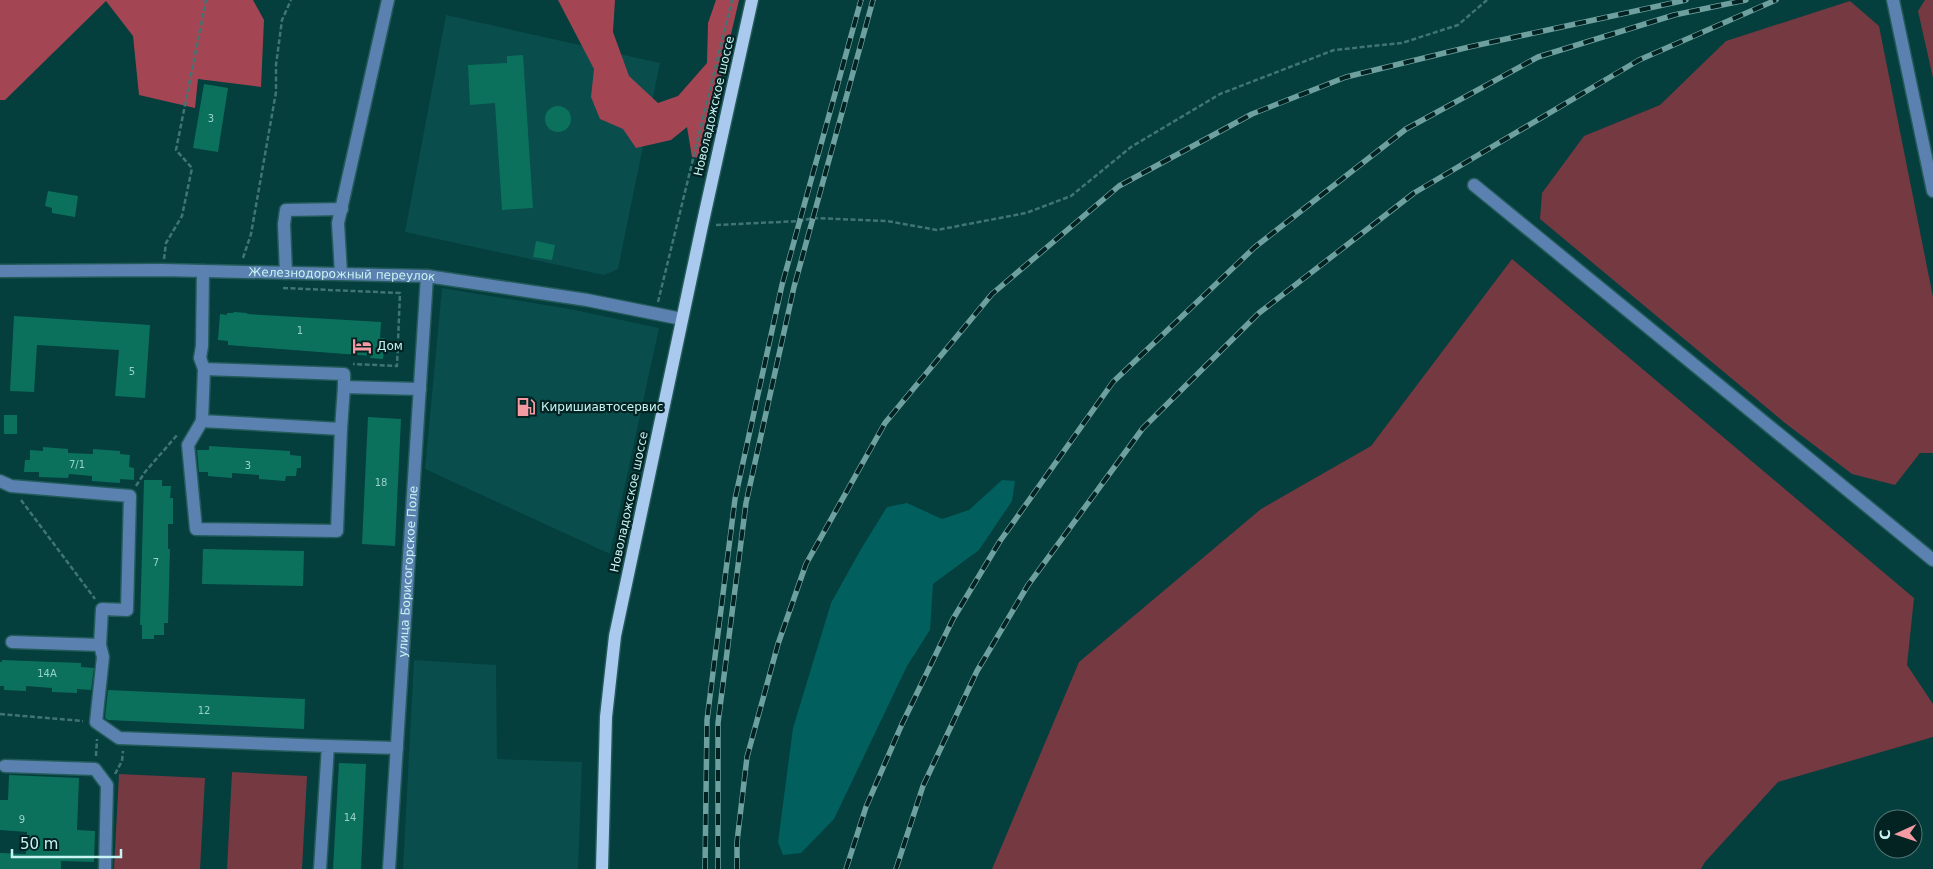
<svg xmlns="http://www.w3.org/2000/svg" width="1933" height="869" font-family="'DejaVu Sans',sans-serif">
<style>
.built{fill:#094d4c}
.green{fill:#743941}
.forest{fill:#a44554}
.water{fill:#015f5e}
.building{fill:#0c715c}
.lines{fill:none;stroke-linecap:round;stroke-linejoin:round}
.minor-casing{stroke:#235b5a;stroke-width:15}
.major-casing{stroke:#235b5a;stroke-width:15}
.path{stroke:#407574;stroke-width:2.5;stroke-dasharray:5 2.5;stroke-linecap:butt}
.minor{stroke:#5a81af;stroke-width:12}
.major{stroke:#aac9ef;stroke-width:12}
.rail-casing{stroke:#6ea09f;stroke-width:5.5}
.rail{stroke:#032222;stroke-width:4;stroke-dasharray:11;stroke-linecap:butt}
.labels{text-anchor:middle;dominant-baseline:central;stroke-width:4.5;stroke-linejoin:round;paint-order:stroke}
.number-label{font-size:10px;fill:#98d2cc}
.street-label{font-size:12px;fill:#c7f3f2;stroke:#032222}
.poi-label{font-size:12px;fill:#c7f3f2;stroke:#032222;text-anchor:start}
</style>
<rect width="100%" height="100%" fill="#043e3d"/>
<g class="built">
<polygon points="446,15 660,63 618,269 604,275 405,232"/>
<polygon points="442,288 570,309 659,328 610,554 425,469"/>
<polygon points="414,660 496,665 497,759 582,762 578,869 403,869"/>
</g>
<g class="green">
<polygon points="1925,0 1933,0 1933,78 1918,11"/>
<polygon points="1850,1 1879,26 1933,297 1933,453 1920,453 1895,485 1852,474 1785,423 1540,219 1542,193 1584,136 1660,105 1726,41"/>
<polygon points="1512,259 1914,598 1907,665 1933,704 1933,737 1778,782 1705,862 1701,869 992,869 1079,662 1261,509 1371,446"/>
<polygon points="232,772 307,776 302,869 227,869"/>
<polygon points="119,774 205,778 200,869 114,869"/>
</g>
<g class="forest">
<polygon points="0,0 253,0 264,20 261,87 198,79 195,108 139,95 133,36 106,1 5,100 0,100"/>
<polygon points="558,0 615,0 613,32 629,76 658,103 678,96 707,63 708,23 716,0 739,0 702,158 692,157 687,127 671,140 636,148 623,129 600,119 591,97 594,69"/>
</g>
<polygon class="water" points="1002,480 1015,481 1012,501 979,550 933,584 930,630 907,666 834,819 801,853 783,855 778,842 793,728 831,603 861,549 887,507 907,503 942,519 969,510"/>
<g class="building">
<polygon points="523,55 533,208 502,210 495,103 470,105 468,65 507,63 507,56"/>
<polygon points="204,84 228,88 218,152 193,148"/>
<circle cx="558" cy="119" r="13"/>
<polygon points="48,191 78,196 75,217 52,213 52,208 45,206"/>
<polygon points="536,241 555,245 552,260 533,257"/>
<polygon points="234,312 247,313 247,314 381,322 380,338 385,338 383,359 370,358 371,356 228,345 228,341 218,340 220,314 227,315 227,313 233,313"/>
<polygon points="14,316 150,325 145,398 115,396 119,350 37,345 34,392 10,391"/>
<rect x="4" y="415" width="13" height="19"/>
<polygon points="368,417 401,419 395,546 362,544"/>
<polygon points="209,446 290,451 290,455 301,456 301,468 297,468 296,476 286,476 285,481 259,479 259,475 232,473 232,478 208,476 208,472 199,472 197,450 209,450"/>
<polygon points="43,447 68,449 68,453 93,454 93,449 120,451 120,454 130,455 129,467 134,468 134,480 120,479 120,483 92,481 92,476 69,474 68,478 39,477 39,472 24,472 25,460 30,460 30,450 43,451"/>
<polygon points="144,480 162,480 162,486 171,486 170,498 173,498 173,524 168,524 168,549 170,549 168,623 164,623 164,635 154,635 154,639 142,639 142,625 140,625"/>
<polygon points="203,549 304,551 303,586 202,584"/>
<polygon points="2,660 81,663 81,667 94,668 91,690 77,689 77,693 52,692 52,688 26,686 26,691 4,690 4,686 0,686 0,662 2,662"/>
<polygon points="108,690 305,699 304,729 108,720 105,718"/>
<polygon points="339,763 366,764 361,869 333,869"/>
<polygon points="9,775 79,778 77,830 95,831 94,862 61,861 61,869 0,869 0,853 26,854 27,832 0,830 0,800 8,800"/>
</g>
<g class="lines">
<g class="minor-casing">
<g id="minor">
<polyline points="1893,0 1933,191"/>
<polyline points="1474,185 1933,560"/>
<path id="s1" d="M0,271L162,270L427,276L587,300L682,319"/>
<polyline points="203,271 202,346 200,358 204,369 202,421 341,429 344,387 420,389"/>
<polyline points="286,273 284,224 286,210 342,209"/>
<polyline points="341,274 338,223 388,0"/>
<polyline points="204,369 344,374 344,387"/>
<polyline points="202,421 188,445 196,529 337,531 341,429"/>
<polyline points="0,481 11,486 130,496 127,610 102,609 100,645 103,657 96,722 119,738 328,746 320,869"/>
<polyline points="12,642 100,645"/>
<polyline points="328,746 397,748"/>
<polyline points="5,766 95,769 107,785 105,869"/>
<path id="s2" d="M389,869L427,276"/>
</g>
</g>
<g class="major-casing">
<polyline id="major" points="602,869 606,717 615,636 702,226 752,0"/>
</g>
<g class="path">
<polyline points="716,225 800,221 813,218 887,221 937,230 1026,213 1071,196 1131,147 1220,94 1334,50 1402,43 1458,25 1487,0"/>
<polyline points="243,258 251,234 276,92 276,65 282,20 291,0"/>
<polyline points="164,259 166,243 182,216 192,168 176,150 206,0"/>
<polyline points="283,288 400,293 397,366 353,364"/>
<polyline points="658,302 732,0"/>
<polyline points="136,486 145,472 178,434"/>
<polyline points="21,500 95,599"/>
<polyline points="0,714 83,721"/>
<polyline points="96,756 97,739"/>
<polyline points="115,774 122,761 123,751"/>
</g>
<use href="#minor" class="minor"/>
<use href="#major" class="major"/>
<g class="rail-casing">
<g id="rail">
<polyline points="705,869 707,720 735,499 782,285 861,0"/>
<polyline points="718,869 718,723 746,503 794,287 873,0"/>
<polyline points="737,869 737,842 747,757 778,644 806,564 885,423 992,294 1119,186 1252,114 1346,77 1469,47 1686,0"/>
<polyline points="846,869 866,807 902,724 953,619 1000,541 1113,382 1255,247 1406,129 1538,57 1674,15 1746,0"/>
<polyline points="896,869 923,786 977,671 1028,585 1143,428 1259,313 1414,193 1639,60 1776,0"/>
</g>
</g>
<use href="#rail" class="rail"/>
</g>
<defs>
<g id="hotel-bare" transform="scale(1.5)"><path d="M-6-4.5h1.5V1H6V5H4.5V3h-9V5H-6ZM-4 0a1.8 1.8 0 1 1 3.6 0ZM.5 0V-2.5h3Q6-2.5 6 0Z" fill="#f49aa3" stroke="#032222" stroke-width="2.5" paint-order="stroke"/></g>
<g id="fuel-bare" transform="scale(1.5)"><path d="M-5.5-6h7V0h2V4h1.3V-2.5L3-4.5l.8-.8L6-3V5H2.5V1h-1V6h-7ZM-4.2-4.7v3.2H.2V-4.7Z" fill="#f49aa3" stroke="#032222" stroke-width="2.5" paint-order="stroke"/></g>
</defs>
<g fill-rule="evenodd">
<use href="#hotel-bare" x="362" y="346"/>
<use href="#fuel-bare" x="526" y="407"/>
</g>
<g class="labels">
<g class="number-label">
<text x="211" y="118">3</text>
<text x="300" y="330">1</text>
<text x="132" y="371">5</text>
<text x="77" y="464">7/1</text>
<text x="248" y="465">3</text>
<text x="381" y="482">18</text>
<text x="156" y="562">7</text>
<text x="47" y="673">14А</text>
<text x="204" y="710">12</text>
<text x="350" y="817">14</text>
<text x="22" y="819">9</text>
</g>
<g class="street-label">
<text transform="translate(714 106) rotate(-77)">Новоладожское шоссе</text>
<text stroke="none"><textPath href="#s1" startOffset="342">Железнодорожный переулок</textPath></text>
<text transform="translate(629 502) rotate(-78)">Новоладожское шоссе</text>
<text stroke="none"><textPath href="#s2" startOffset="298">улица Борисогорское Поле</textPath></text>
</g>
<g class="poi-label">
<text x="377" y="346">Дом</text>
<text x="541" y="407">Киришиавтосервис</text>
</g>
</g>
<g transform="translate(1898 834) rotate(267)"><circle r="24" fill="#032222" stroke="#517675"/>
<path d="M0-4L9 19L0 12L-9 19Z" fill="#f49aa3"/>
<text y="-8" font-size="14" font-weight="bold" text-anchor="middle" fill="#c7f3f2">С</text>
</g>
<path d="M12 849v8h109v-8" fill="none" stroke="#c7f3f2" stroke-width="2.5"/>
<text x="20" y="849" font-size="15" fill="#c7f3f2" stroke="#032222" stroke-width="4" paint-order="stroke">50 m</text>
</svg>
